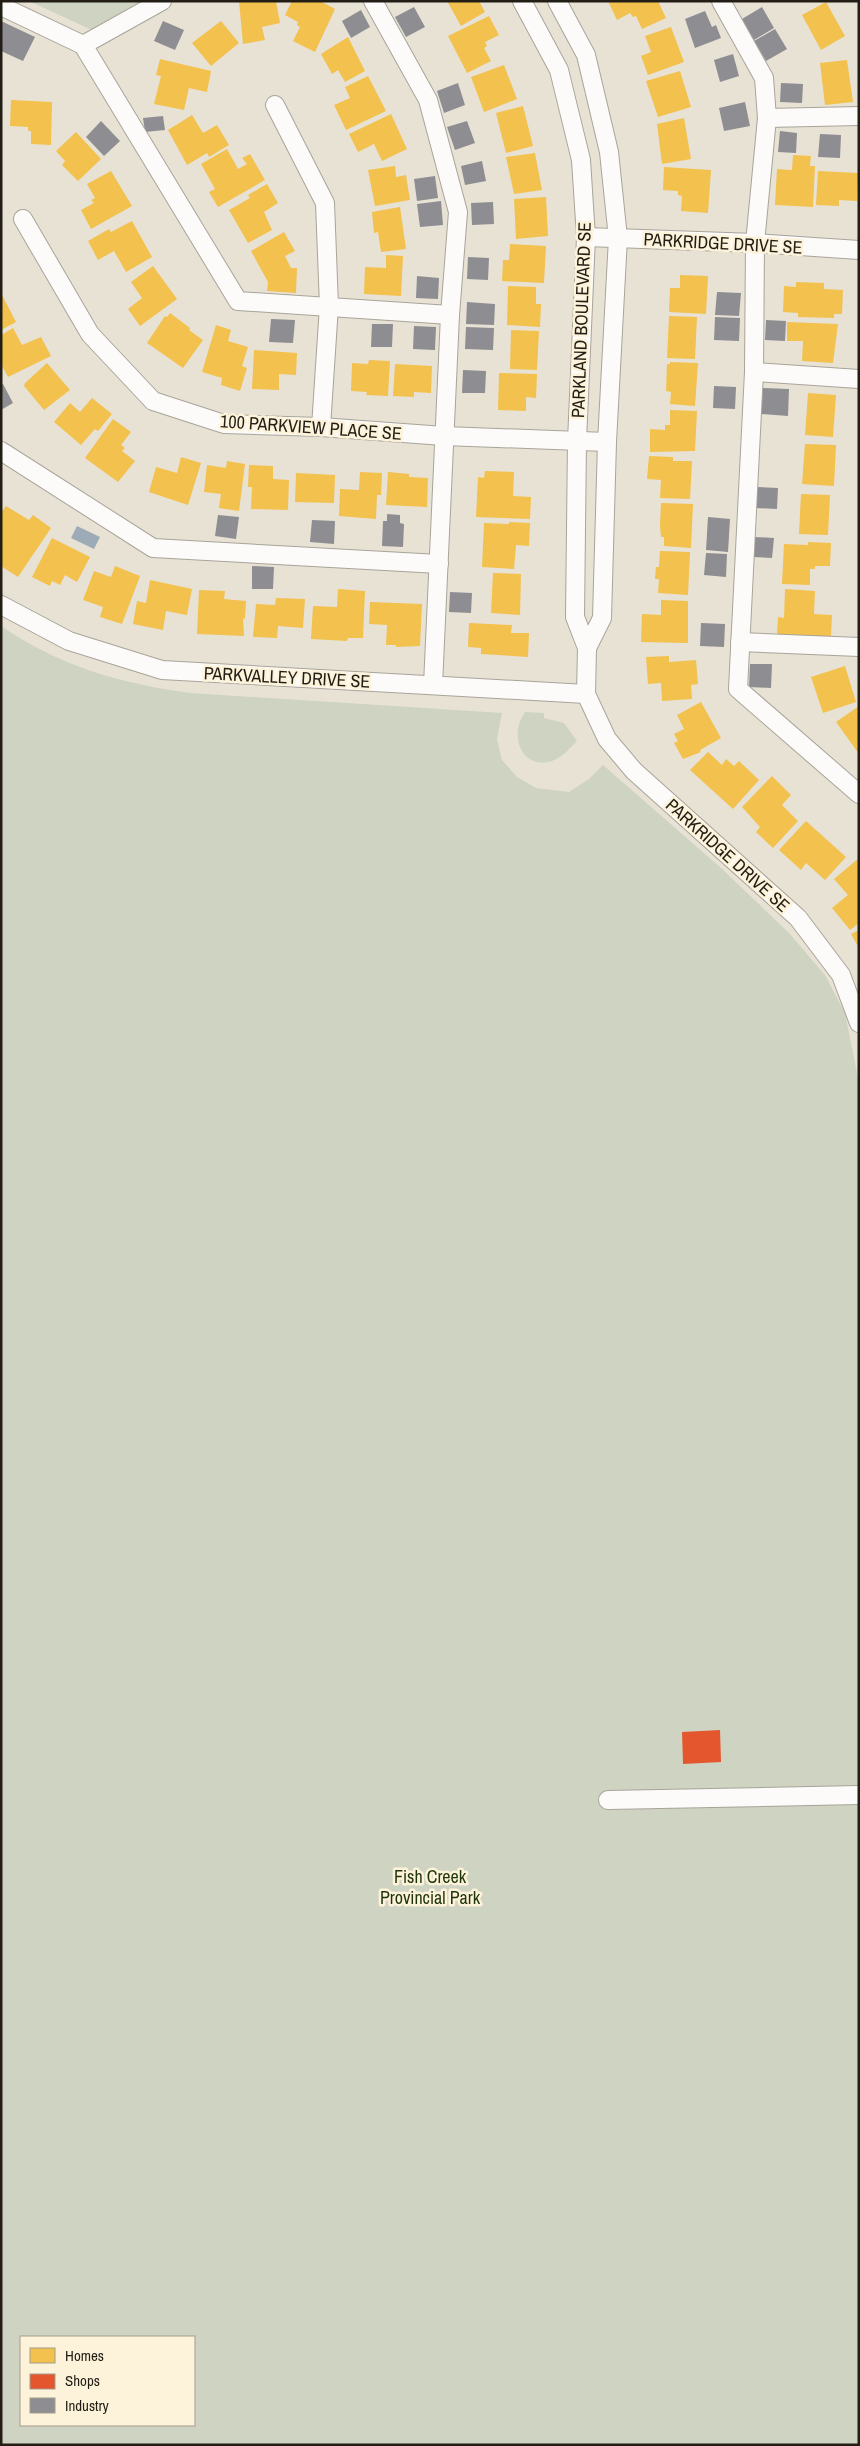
<svg xmlns="http://www.w3.org/2000/svg" width="860" height="2446" font-family="'Archivo Narrow',sans-serif">
<style>
.green{fill:#ced3c2;fill-rule:evenodd}
.water{fill:#9cabb6}
.homes{fill:#f2c14e}
.shops{fill:#e4572e}
.industry{fill:#8d8d92}
.lines{fill:none;stroke-linecap:round;stroke-linejoin:round}
.minor-casing{stroke:#a9a49a;stroke-width:20}
.minor{stroke:#fcfbf9;stroke-width:18}
.labels{text-anchor:middle;dominant-baseline:central;stroke-width:5;stroke-linejoin:round;paint-order:stroke}
.street-label{font-size:18px;fill:#221e16;stroke:#fdf2da}
.park-label{font-size:18px;fill:#1e350b;stroke:#fdf2da}
</style>
<rect width="100%" height="100%" fill="#e8e2d5"/>
<g class="green">
<polygon points="29,1 145,1 94,31"/>
<path d="M1,626C59,666 122,684 191,693L502,713L497,739L502,760L517,777L536,788L569,792L589,779L603,765L721,868L789,933L825,975L845,1013L859,1083V2445H1ZM21,2337H194V2425H21Z"/>
<path d="M525,712L544,713V718L564,723L577,741C569,749 563,757 552,761C522,770 508,736 525,712Z"/>
</g>
<polygon class="water" points="77,526 100,537 94,549 71,538"/>
<g class="homes">
<polygon points="239,1 276,1 280,23 262,27 265,40 243,44"/>
<polygon points="292,1 320,1 335,9 315,52 293,41 300,27 297,25 298,22 285,15"/>
<polygon points="447,1 479,1 485,12 461,26"/>
<polygon points="608,1 658,1 666,18 642,29 636,16 633,17 630,13 617,20"/>
<polygon points="826,2 845,36 821,50 802,15"/>
<polygon points="489,16 499,35 485,42 487,46 484,48 491,61 467,73 448,36"/>
<polygon points="221,21 239,43 211,66 192,43"/>
<polygon points="671,27 684,62 648,75 641,56 651,52 645,36"/>
<polygon points="348,37 365,71 345,82 338,70 332,74 321,54"/>
<polygon points="160,59 211,71 207,92 189,88 184,110 154,104 161,76 156,75"/>
<polygon points="847,60 853,102 825,105 820,63"/>
<polygon points="504,65 517,99 484,112 471,77"/>
<polygon points="680,71 691,107 658,117 646,81"/>
<polygon points="368,76 386,111 346,130 334,105 350,98 345,87"/>
<polygon points="11,100 52,102 51,145 31,144 31,131 28,131 28,127 10,126"/>
<polygon points="523,106 533,146 506,153 496,113"/>
<polygon points="391,114 407,149 382,161 374,144 358,152 349,134"/>
<polygon points="192,115 203,133 217,125 229,145 209,157 207,153 187,165 168,130"/>
<polygon points="684,118 691,159 662,164 657,124"/>
<polygon points="76,132 101,159 78,181 62,165 65,161 56,151"/>
<polygon points="227,149 238,169 247,164 242,158 250,154 265,180 218,207 209,192 215,189 201,164"/>
<polygon points="535,153 542,190 514,194 506,157"/>
<polygon points="793,155 811,156 810,166 815,166 813,207 775,205 777,169 792,170"/>
<polygon points="395,166 396,177 406,175 410,200 375,206 368,170"/>
<polygon points="664,167 711,170 708,213 681,211 682,196 678,195 678,191 663,190"/>
<polygon points="111,171 132,206 91,229 81,210 94,203 91,200 95,198 87,184"/>
<polygon points="818,171 858,173 857,201 839,200 839,206 816,205"/>
<polygon points="267,184 278,203 264,212 272,230 248,243 229,210 250,198 248,195"/>
<polygon points="546,197 548,236 516,239 514,199"/>
<polygon points="400,207 406,249 381,252 378,232 374,233 372,212"/>
<polygon points="132,221 152,257 126,272 114,251 98,260 88,241 109,229 111,232"/>
<polygon points="284,232 295,251 285,256 291,268 297,268 296,293 267,291 268,282 251,251"/>
<polygon points="510,244 546,246 544,283 502,281 503,260 509,260"/>
<polygon points="386,255 403,256 401,296 364,294 365,267 386,268"/>
<polygon points="153,266 177,299 140,326 128,309 142,298 131,282"/>
<polygon points="680,275 708,276 706,314 669,312 670,288 680,288"/>
<polygon points="796,282 824,283 824,289 843,290 842,314 834,314 834,318 798,317 798,313 783,312 784,286 796,287"/>
<polygon points="508,286 536,287 536,304 541,304 540,327 507,325"/>
<polygon points="1,293 16,322 1,330"/>
<polygon points="170,313 190,328 189,330 203,340 183,368 147,343 165,316 167,317"/>
<polygon points="669,316 697,317 695,359 667,358"/>
<polygon points="787,322 838,324 833,363 802,361 803,341 787,341"/>
<polygon points="216,325 231,330 228,341 248,347 242,366 247,368 240,391 221,385 222,378 202,372"/>
<polygon points="13,328 22,345 41,337 51,356 8,377 1,364 1,335"/>
<polygon points="511,330 539,331 537,370 510,369"/>
<polygon points="254,350 297,353 296,375 279,374 279,390 252,389"/>
<polygon points="369,360 390,361 388,396 366,395 367,392 351,391 352,363 368,364"/>
<polygon points="670,362 698,363 695,406 670,404 671,392 666,391 667,364 670,364"/>
<polygon points="47,363 70,390 44,410 24,386 25,383"/>
<polygon points="395,364 432,366 431,393 414,392 414,397 393,396"/>
<polygon points="499,373 537,374 536,398 526,397 526,411 498,410"/>
<polygon points="808,393 836,395 833,437 805,435"/>
<polygon points="92,398 112,414 98,431 95,429 81,445 54,422 70,403 80,412"/>
<polygon points="670,410 697,411 695,451 650,452 650,429 665,430 665,425 670,425"/>
<polygon points="113,419 131,432 121,445 125,448 122,451 135,461 118,482 85,458"/>
<polygon points="805,444 836,445 834,486 802,484"/>
<polygon points="649,456 673,457 673,461 692,461 690,499 660,498 661,480 647,479"/>
<polygon points="181,457 201,463 188,505 149,492 156,467 177,473"/>
<polygon points="227,461 245,464 239,511 219,508 221,494 204,492 207,465 226,468"/>
<polygon points="249,465 273,466 273,479 289,480 288,510 251,509 252,487 248,487"/>
<polygon points="485,471 514,472 513,496 531,497 530,519 476,517 478,477 484,478"/>
<polygon points="360,472 382,473 381,495 377,495 376,519 339,516 340,489 359,490"/>
<polygon points="388,472 409,474 409,477 428,478 427,507 386,505"/>
<polygon points="296,473 335,475 334,503 295,502"/>
<polygon points="801,494 830,495 828,535 799,534"/>
<polygon points="661,503 693,504 691,548 664,546 664,537 661,537 660,526"/>
<polygon points="6,506 29,520 33,515 51,528 18,577 1,566 1,513"/>
<polygon points="509,522 530,523 529,546 516,545 514,569 482,567 484,523 509,524"/>
<polygon points="52,538 90,557 77,582 65,575 60,585 52,581 50,586 32,577"/>
<polygon points="808,542 831,543 830,566 815,566 815,569 810,569 810,585 782,584 784,544 808,545"/>
<polygon points="660,551 690,552 688,595 658,593 659,579 655,579 656,567 659,567"/>
<polygon points="115,566 140,576 122,624 100,617 103,607 83,600 94,571 111,577"/>
<polygon points="493,573 521,574 520,615 491,613"/>
<polygon points="150,580 192,589 187,615 166,611 163,630 133,624 137,601 146,603"/>
<polygon points="338,589 365,591 363,638 348,638 347,641 311,639 313,606 337,607"/>
<polygon points="785,589 815,591 814,614 832,615 831,637 777,635 778,617 784,618"/>
<polygon points="199,590 225,591 224,599 246,601 245,619 243,618 244,636 197,634"/>
<polygon points="276,598 305,599 303,628 278,626 277,638 253,637 256,604 275,605"/>
<polygon points="661,600 688,601 688,643 641,642 642,614 661,615"/>
<polygon points="370,602 422,604 420,646 396,647 396,645 386,645 387,625 369,624"/>
<polygon points="469,623 512,625 511,633 529,633 528,657 481,654 481,648 468,647"/>
<polygon points="669,656 669,662 696,660 698,684 691,685 692,699 662,701 661,683 648,684 646,657"/>
<polygon points="845,666 856,702 823,713 811,677"/>
<polygon points="701,702 721,738 700,750 701,752 683,759 674,743 678,741 674,734 684,729 677,715"/>
<polygon points="859,706 859,754 836,722"/>
<polygon points="708,752 722,765 726,759 734,766 739,761 759,780 733,809 690,770"/>
<polygon points="772,776 791,795 782,805 798,821 773,848 756,832 760,827 742,807"/>
<polygon points="806,821 846,857 825,880 806,863 801,870 779,850"/>
<polygon points="859,858 859,923 850,930 832,908 848,895 834,879"/>
<polygon points="859,930 859,948 851,934"/>
</g>
<polygon class="shops" points="720,1730 721,1762 683,1764 682,1732"/>
<g class="industry">
<polygon points="414,7 425,27 406,37 395,17"/>
<polygon points="762,7 774,28 754,40 742,19"/>
<polygon points="361,10 370,27 351,38 342,21"/>
<polygon points="705,11 712,27 716,25 721,38 695,48 685,19"/>
<polygon points="1,21 35,37 23,61 1,51"/>
<polygon points="163,21 184,30 175,50 154,41"/>
<polygon points="775,29 787,49 766,61 754,41"/>
<polygon points="733,54 739,76 720,82 714,60"/>
<polygon points="458,83 465,105 444,113 437,91"/>
<polygon points="781,83 803,84 802,103 780,102"/>
<polygon points="745,102 750,126 724,131 719,108"/>
<polygon points="163,116 165,130 145,132 143,118"/>
<polygon points="101,121 120,141 104,156 86,137"/>
<polygon points="467,121 475,143 455,150 447,127"/>
<polygon points="780,131 797,133 796,153 778,152"/>
<polygon points="820,134 841,135 840,158 818,157"/>
<polygon points="482,161 486,181 465,185 461,166"/>
<polygon points="435,176 438,198 417,201 414,179"/>
<polygon points="441,201 443,225 420,227 417,204"/>
<polygon points="493,202 494,224 472,225 471,203"/>
<polygon points="468,257 489,258 488,280 467,279"/>
<polygon points="417,276 439,278 438,299 416,298"/>
<polygon points="717,292 741,293 739,316 715,315"/>
<polygon points="467,302 495,304 494,325 466,324"/>
<polygon points="715,317 740,318 739,341 714,340"/>
<polygon points="271,319 295,320 293,343 269,342"/>
<polygon points="766,320 786,321 785,341 765,340"/>
<polygon points="372,324 393,324 392,347 371,347"/>
<polygon points="414,326 436,327 435,350 413,349"/>
<polygon points="466,327 494,328 493,350 465,349"/>
<polygon points="463,370 486,371 485,393 462,393"/>
<polygon points="3,384 13,403 1,410 1,385"/>
<polygon points="714,386 736,387 735,409 713,408"/>
<polygon points="763,388 789,389 788,416 761,414"/>
<polygon points="757,487 778,488 777,509 756,508"/>
<polygon points="387,514 400,515 400,523 404,524 403,547 382,546 383,521 387,521"/>
<polygon points="218,515 239,517 236,539 215,536"/>
<polygon points="708,517 730,519 728,552 706,550"/>
<polygon points="312,520 335,521 334,544 310,542"/>
<polygon points="755,537 774,538 772,558 754,557"/>
<polygon points="706,553 727,554 726,577 704,575"/>
<polygon points="252,566 274,567 273,589 252,589"/>
<polygon points="450,592 472,593 471,613 449,612"/>
<polygon points="701,623 725,624 724,647 700,646"/>
<polygon points="750,664 772,664 771,688 749,687"/>
</g>
<g class="lines">
<g class="minor-casing">
<g id="minor">
<polyline points="373,1 428,100 458,212 450,315 433,685"/>
<polyline points="522,1 559,70 581,160 586,237 577,441 575,617 587,648 586,694 607,739 634,771 798,918 841,975 859,1023"/>
<polyline points="557,1 586,55 609,152 618,238 607,442 602,618 587,648"/>
<polyline points="721,1 764,78 767,118 755,243 754,372 738,689 859,794"/>
<polyline points="1,6 83,45 162,1"/>
<polyline points="83,45 238,301 450,315"/>
<polyline points="275,105 325,203 329,306 321,427"/>
<polyline points="767,118 859,116"/>
<polyline points="23,219 90,334 153,401 224,424 321,427 444,436 607,442"/>
<polyline points="586,237 755,243 859,250"/>
<polyline points="754,372 859,379"/>
<polyline points="1,451 153,548 439,564"/>
<polyline points="1,605 69,641 162,670 586,694"/>
<polyline points="740,642 859,647"/>
<polyline points="608,1800 859,1795"/>
</g>
</g>
<use href="#minor" class="minor"/>
</g>
<g class="labels">
<g class="street-label">
<text transform="translate(723 243) rotate(3)">PARKRIDGE DRIVE SE</text>
<text transform="translate(581 320) rotate(-88)">PARKLAND BOULEVARD SE</text>
<text transform="translate(311 427) rotate(4)">100 PARKVIEW PLACE SE</text>
<text transform="translate(287 677) rotate(3)">PARKVALLEY DRIVE SE</text>
<text transform="translate(728 855) rotate(42)">PARKRIDGE DRIVE SE</text>
</g>
<g class="park-label">
<text x="430" y="1876">Fish Creek<tspan x="430" dy="21">Provincial Park</tspan></text>
</g>
</g>
<rect width="860" height="2446" fill="none" stroke="#221e16" stroke-width="5"/>
<rect x="20" y="2336" width="175" height="90" fill="#fdf2da" stroke="#a59d8c"/>
<rect x="30" y="2348" width="25" height="15" fill="#f2c14e" stroke="#a59d8c"/>
<text x="65" y="2361" font-size="15" fill="#221e16">Homes</text>
<rect x="30" y="2374" width="25" height="15" fill="#e4572e" stroke="#a59d8c"/>
<text x="65" y="2386" font-size="15" fill="#221e16">Shops</text>
<rect x="30" y="2398" width="25" height="15" fill="#8d8d92" stroke="#a59d8c"/>
<text x="65" y="2411" font-size="15" fill="#221e16">Industry</text>
</svg>
